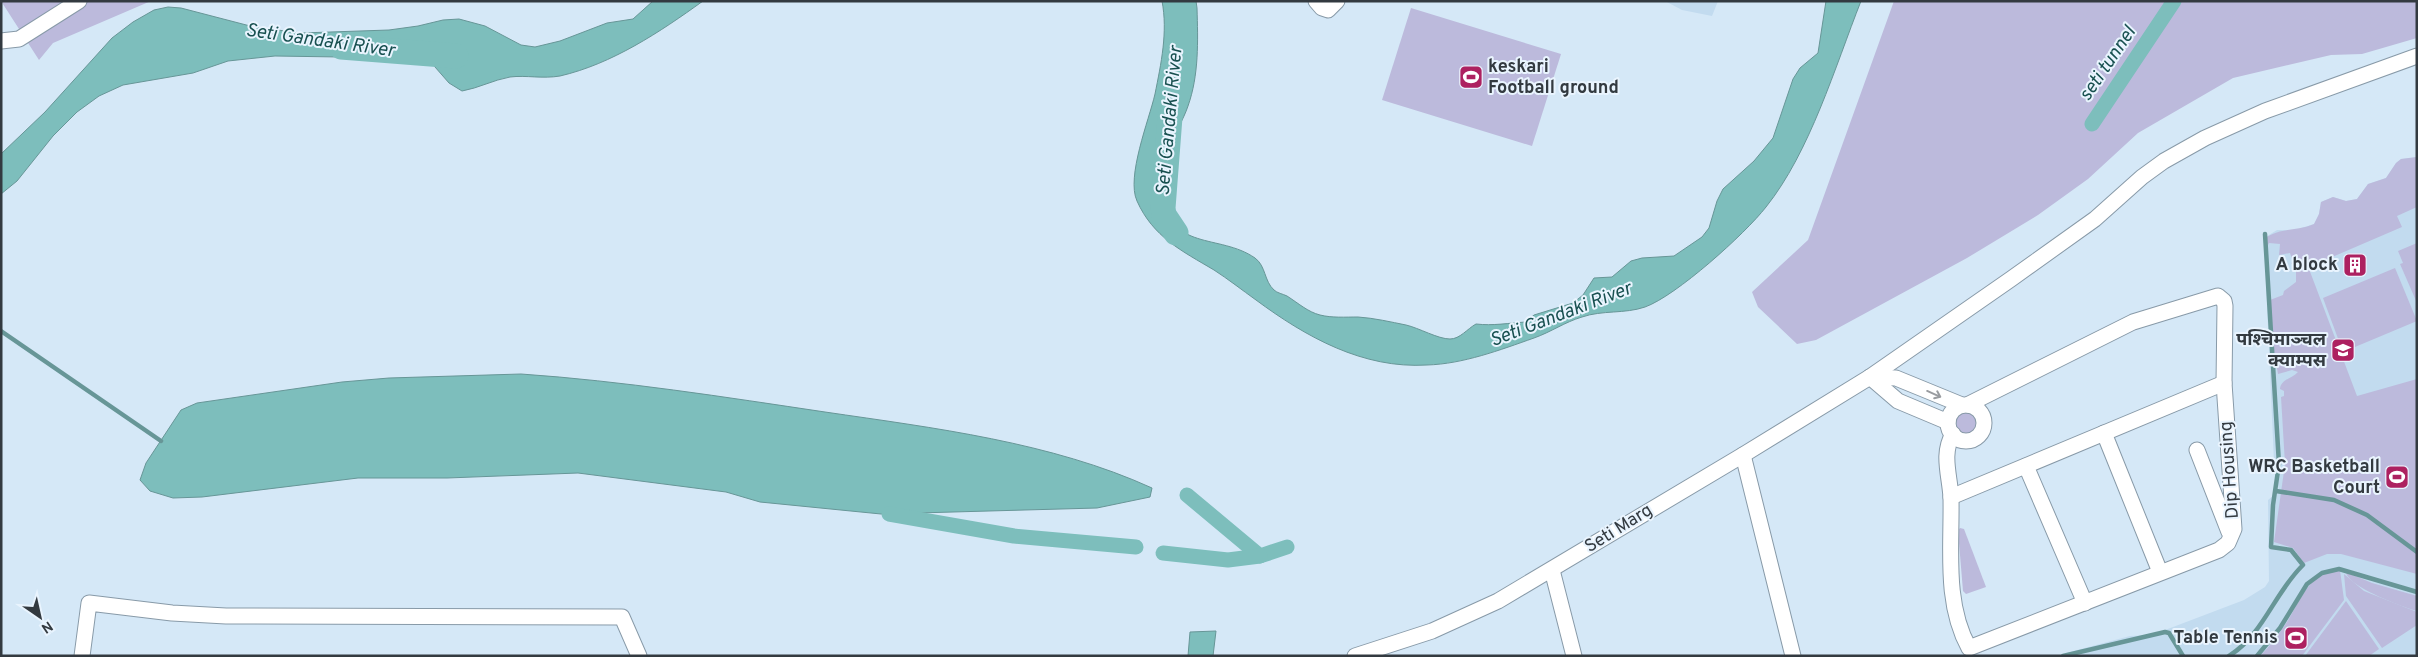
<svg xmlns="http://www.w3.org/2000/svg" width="2418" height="657" font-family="Overpass,'Noto Sans Devanagari',sans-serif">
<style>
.built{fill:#c2dbef}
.green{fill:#bcbadc}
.water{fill:#7dbebc;stroke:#679697}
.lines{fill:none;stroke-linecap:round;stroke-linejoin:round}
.stream{stroke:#679697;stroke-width:4.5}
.canal{stroke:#7dbebc;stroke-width:15}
.river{stroke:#7dbebc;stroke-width:25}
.street-casing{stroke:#889aa8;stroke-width:17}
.street{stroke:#fff;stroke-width:15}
.oneway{stroke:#999ca0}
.labels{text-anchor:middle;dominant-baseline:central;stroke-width:4;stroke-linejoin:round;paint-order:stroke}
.poi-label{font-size:18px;font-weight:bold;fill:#333a40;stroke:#e9f4fe;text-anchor:end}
.street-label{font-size:18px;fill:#333a40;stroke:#e9f4fe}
.water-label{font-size:19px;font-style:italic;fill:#185050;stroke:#e9f4fe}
</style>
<rect width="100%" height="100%" fill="#d5e8f7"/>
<g class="built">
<polygon points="1665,1 1718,1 1712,16 1682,10"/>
<polygon points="2417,157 2417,656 2067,656 2066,653 2130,636 2152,635 2244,600 2265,587 2269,581 2268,500 2279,491 2274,462 2264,238 2277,230 2295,230 2314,224 2319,214 2321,202 2333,197 2346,201 2357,199 2368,184 2386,178 2396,163 2401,159"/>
</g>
<g class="green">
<polygon points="1,1 151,1 53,43 39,60"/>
<polygon points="1894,1 2417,1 2417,38 2362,54 2331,55 2233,78 2138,133 2088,179 2038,215 1967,258 1816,340 1797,344 1758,307 1752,292 1808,240"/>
<polygon points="1411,8 1561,54 1532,146 1382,100"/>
<path d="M2417,157V207L2397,216L2402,227L2309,267L2303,253L2357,396L2417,379V574L2341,554H2327L2304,563L2293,548L2274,542L2285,464L2281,397L2284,396V391L2280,389C2281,379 2292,379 2298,372L2292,370L2278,374L2273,346L2270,300L2283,295L2284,291L2296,282V269L2291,263L2293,262L2290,253L2279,255L2280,244L2269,243L2267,247L2265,238C2282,227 2295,232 2314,224L2319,214L2321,202L2333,197L2346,201L2357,199L2368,184L2386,178L2396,163L2401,159Z"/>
<polygon points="2417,243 2417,303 2400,264 2403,263 2398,251"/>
<polygon points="2395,268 2417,321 2343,352 2323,298"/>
<circle cx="1967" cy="423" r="11"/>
<polygon points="1960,528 1964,529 1986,587 1966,594 1963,591 1958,531"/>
<path d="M2340,570L2344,600L2302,656H2260C2270,646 2279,634 2287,622C2300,601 2310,570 2340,570Z"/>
<path d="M2346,572L2372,583L2417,596V611C2402,607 2347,586 2346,572Z"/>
<polygon points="2344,574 2364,591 2417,612 2417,625 2382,648 2346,596"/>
<polygon points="2346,601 2379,649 2369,656 2305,656"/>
</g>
<g class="water">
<path d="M653,1H703C660,32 612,64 560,76C543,79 526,75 510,77C493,80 479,88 462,91L449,83L428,59L411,46L389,47L340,57L275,56L228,61L193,73L123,85L99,96L77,112L53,136L17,181L1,194V154L45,112L112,38L133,22L154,10L168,7L181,8L254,27L301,33L389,30L418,26L443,20L459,19L485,26L521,45L535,47L560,41L607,23L633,19Z"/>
<path d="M1162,1H1196L1197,8C1198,41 1199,75 1188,106C1179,133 1154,160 1159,191C1170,253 1219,233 1255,258C1266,266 1264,281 1274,290C1277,293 1283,294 1287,296C1298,303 1308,312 1320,315C1332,318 1345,317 1358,317C1374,318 1391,322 1406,325C1419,328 1438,339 1450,339C1460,339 1467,329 1476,324C1493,326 1509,323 1526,322L1534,315L1573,303L1583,295L1594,278L1612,277L1631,261L1642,258L1674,256L1702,237L1709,228L1717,201L1723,189L1754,161L1773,138L1793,79L1800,68L1818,53L1826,1H1861C1835,67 1810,152 1766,207C1745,234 1676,296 1645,307C1625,314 1602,310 1582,317C1565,322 1551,332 1534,338C1500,350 1463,364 1427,365C1363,369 1306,337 1256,300C1242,290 1228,279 1214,270C1182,251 1153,237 1137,201C1126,177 1149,120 1155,94C1161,64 1168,32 1162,1Z"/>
<path d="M521,374C623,381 724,397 825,412C934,428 1051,442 1152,488L1150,497L1097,508L881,514L760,502L726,492L578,473L447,478H358L202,497L173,498L150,491L140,480L146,463L181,410L197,403L342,382L389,378Z"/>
<polygon points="1216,631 1213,656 1188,656 1190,632"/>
</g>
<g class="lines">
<g class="stream">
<polyline points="1,331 161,441"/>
<polyline points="2276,491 2334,500 2367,515 2417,552"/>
<polyline points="2063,656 2165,632 2169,633 2183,656"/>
<path d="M2229,656C2264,634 2274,593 2303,565L2291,550L2271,547L2273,505L2279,464L2265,234"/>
<polyline points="2257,656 2280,628 2307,584 2322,573 2339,569 2417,592"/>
</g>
<g class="canal">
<polyline points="2092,124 2174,1"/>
<polyline points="1187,495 1260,556 1287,547"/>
<polyline points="889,514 1014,536 1136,547"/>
<polyline points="1163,553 1228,560 1260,556"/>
</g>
<g class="river">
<polyline points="341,47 456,56"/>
<polyline points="1170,117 1163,208 1164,215 1176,233"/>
</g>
<g class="street-casing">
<g id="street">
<polyline points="1316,1 1322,8 1328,10 1337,1"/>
<polyline points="1,41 19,39 79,1"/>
<polyline points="1870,377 1896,378 1962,405"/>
<polyline points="1870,377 1898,401 1948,422"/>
<circle cx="1966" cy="423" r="18"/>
<polyline points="2104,433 2160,572"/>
<path d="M1953,434C1941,454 1950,476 1951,498C1952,547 1944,603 1969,648L2219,550L2228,543L2234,529L2224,383L2225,306L2224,301L2218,296L2133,322L1967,405"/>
<polyline points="2197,450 2229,532"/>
<polyline points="1743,455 1793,656"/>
<polyline points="2026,466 2085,603"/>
<polyline points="1951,497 2224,383"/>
<polyline points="1552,570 1574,656"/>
<polyline points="82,656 89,603 172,613 226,616 622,617 639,656"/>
<polyline points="1355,656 1432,631 1498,601 1743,455 1870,377 2011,279 2095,219 2142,177 2164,161 2205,138 2265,111 2417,56"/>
</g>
</g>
<use href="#street" class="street"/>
</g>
<defs><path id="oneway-shaft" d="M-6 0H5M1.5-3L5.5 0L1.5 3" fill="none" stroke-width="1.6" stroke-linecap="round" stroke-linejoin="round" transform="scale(1.25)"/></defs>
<use class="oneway" href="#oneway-shaft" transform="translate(1934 394) rotate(24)"/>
<defs>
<g id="stadium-square" transform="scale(1.25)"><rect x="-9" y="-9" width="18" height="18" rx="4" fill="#ad2160" stroke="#e9f4fe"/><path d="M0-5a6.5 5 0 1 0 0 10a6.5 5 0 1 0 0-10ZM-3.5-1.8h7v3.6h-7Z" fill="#fff"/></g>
<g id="building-square" transform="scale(1.25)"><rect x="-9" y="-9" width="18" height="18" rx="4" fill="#ad2160" stroke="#e9f4fe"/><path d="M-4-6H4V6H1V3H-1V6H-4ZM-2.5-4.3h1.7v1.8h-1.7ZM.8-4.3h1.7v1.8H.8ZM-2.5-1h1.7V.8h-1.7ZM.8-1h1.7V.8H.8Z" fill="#fff"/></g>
<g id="university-square" transform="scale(1.25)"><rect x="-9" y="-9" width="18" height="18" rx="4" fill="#ad2160" stroke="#e9f4fe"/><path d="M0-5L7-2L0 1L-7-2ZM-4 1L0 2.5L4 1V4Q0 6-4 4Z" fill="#fff"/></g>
</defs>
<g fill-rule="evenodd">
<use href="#stadium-square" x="1471" y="77"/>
<use href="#building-square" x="2355" y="265"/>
<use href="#university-square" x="2343" y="350"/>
<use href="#stadium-square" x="2397" y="477"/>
<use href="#stadium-square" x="2296" y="638"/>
</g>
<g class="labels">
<g class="poi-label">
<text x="1488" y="67" text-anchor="start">keskari<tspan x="1488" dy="21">Football ground</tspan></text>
<text x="2338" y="265">A block</text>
<text x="2326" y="340">पश्‍चिमाञ्‍चल<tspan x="2326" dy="21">क्याम्पस</tspan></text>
<text x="2380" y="467">WRC Basketball<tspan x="2380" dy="21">Court</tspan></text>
<text x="2278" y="638">Table Tennis</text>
</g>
<g class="street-label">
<text transform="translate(2230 470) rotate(-94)">Dip Housing</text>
<text transform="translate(1619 529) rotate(-32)">Seti Marg</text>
</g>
<g class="water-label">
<text transform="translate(320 41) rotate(8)">Seti Gandaki River</text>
<text transform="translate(2108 64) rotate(-56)">seti tunnel</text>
<text transform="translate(1170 121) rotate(-85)">Seti Gandaki River</text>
<text transform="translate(1561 315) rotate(-21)">Seti Gandaki River</text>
</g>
</g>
<rect width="2418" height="657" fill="none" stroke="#333a40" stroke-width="5"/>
<g transform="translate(40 617) rotate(146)" stroke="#e9f4fe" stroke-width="4" paint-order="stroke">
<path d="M0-4L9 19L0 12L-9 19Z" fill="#333a40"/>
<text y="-8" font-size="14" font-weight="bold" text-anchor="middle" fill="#333a40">N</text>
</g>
</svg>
